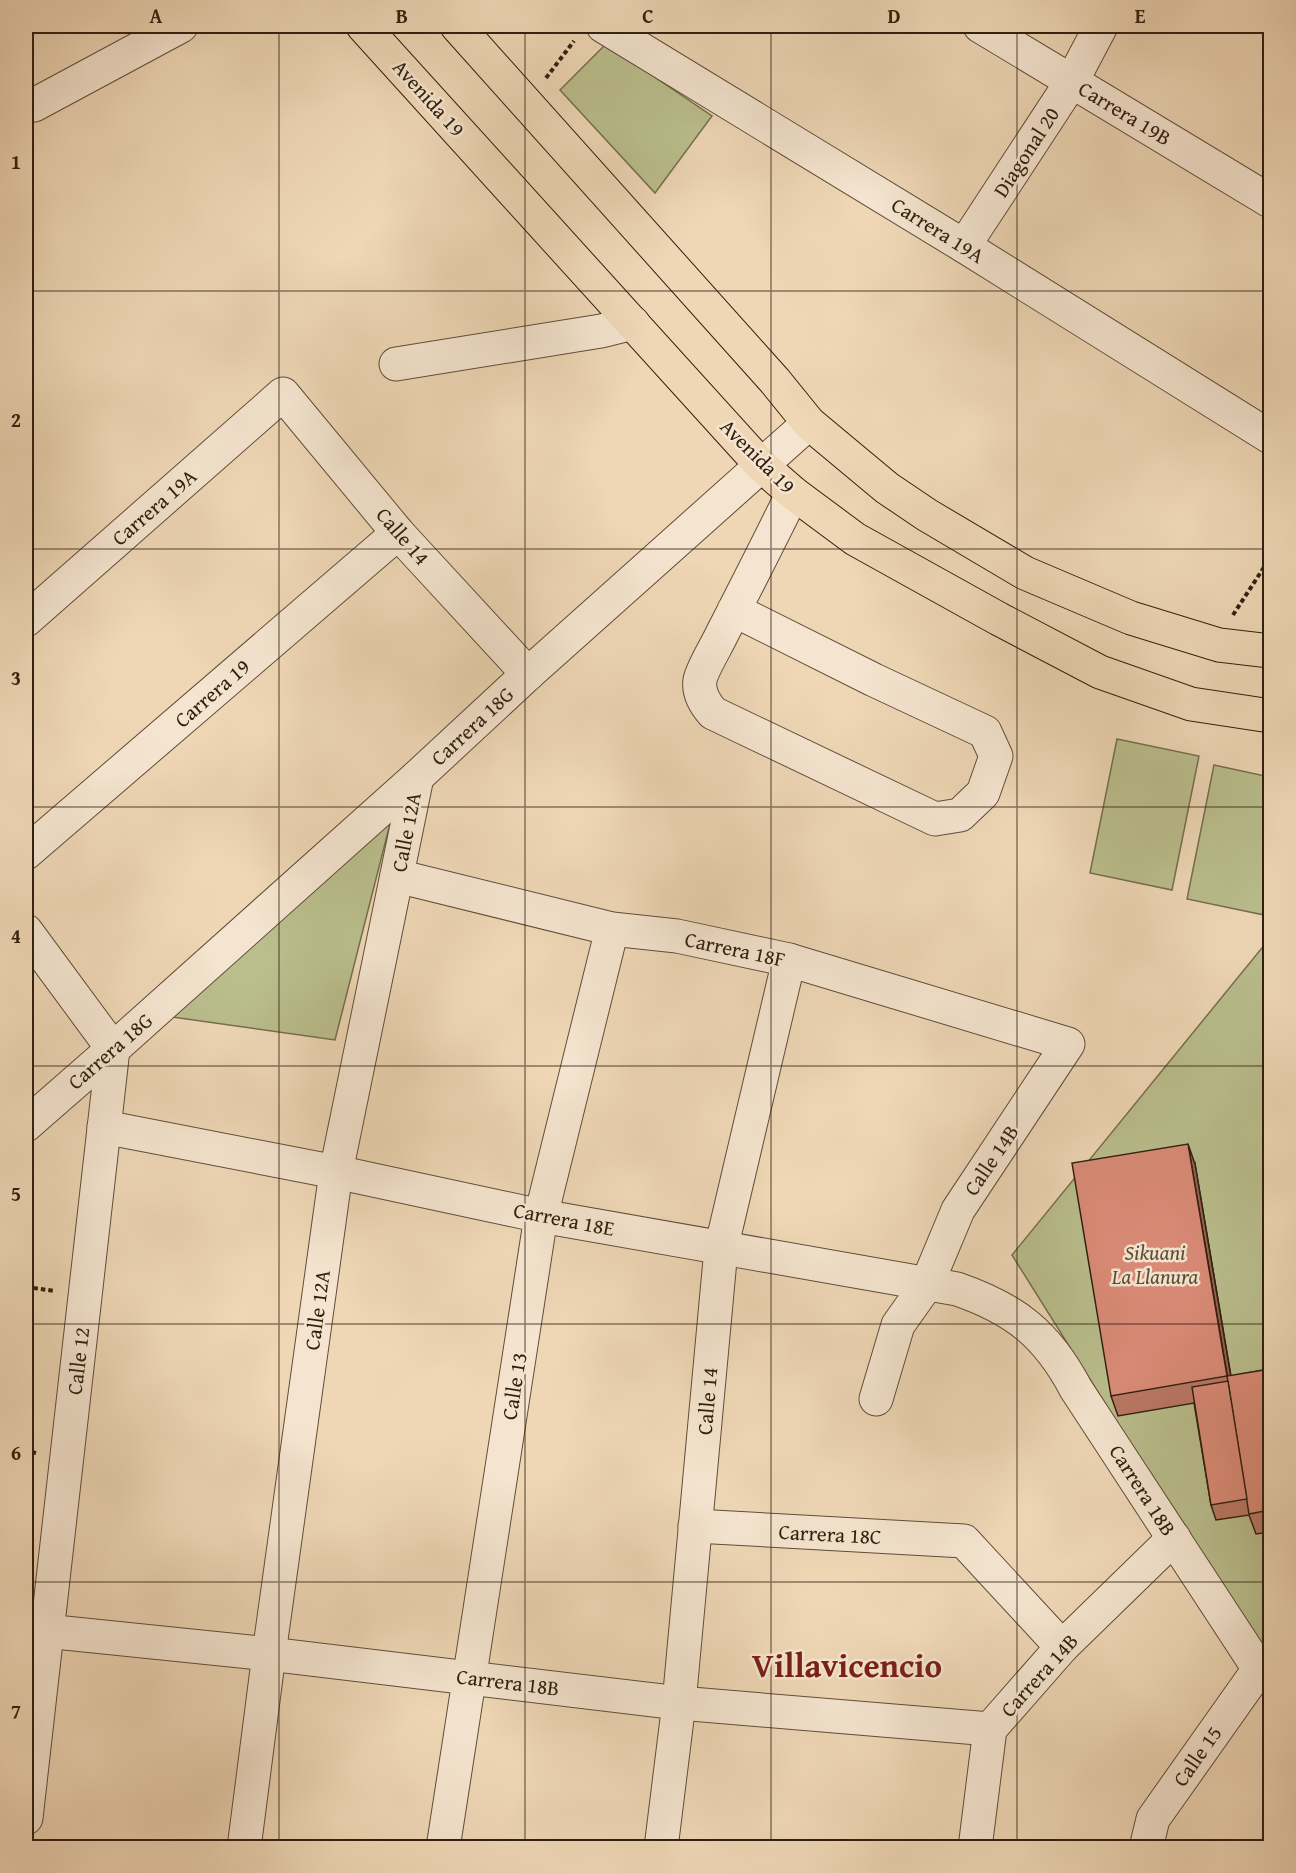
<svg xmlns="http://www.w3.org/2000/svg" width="1296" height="1873" font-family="'Gentium Book Plus',serif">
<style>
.green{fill:#babe8d;stroke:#756e4e;stroke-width:1.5}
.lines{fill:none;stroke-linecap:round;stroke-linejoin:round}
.minor-casing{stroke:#604d38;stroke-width:35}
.major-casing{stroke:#301f0e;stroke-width:35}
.path{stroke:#301f0e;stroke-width:4;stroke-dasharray:4.5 3;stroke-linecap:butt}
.minor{stroke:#f5e5d0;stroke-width:33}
.major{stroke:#efd7b6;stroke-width:33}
.wall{fill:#bb7866;stroke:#301f0e;stroke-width:1.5}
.shaded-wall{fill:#996153;stroke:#301f0e;stroke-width:1.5}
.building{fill:#da8b77;stroke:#301f0e;stroke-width:1.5}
.grid{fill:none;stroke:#301f0e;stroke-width:1.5;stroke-opacity:0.55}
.labels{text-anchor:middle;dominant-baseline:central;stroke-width:5;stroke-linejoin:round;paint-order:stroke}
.street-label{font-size:21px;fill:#301f0e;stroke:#f5e5d0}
.park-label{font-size:21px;font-style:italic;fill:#594f34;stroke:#f5e5d0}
.town-label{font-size:33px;font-weight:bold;fill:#7a1f14;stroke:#f5e5d0}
.neatline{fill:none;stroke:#301f0e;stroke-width:2}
.grid-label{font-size:20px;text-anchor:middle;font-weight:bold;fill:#301f0e}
</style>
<rect width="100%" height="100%" fill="#efd7b6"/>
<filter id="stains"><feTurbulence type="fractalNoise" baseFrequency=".00333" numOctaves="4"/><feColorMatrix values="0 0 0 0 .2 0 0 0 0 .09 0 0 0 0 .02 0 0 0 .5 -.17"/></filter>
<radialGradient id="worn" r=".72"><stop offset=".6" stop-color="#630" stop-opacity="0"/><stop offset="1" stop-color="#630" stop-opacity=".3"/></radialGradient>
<g class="green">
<polygon points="606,44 712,116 655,193 560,90"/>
<polygon points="1117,739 1199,756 1172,890 1090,873"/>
<polygon points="1214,765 1270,777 1270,908 1269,916 1187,899"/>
<polygon points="393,812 335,1040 165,1016"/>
<polygon points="1270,938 1270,1662 1254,1639 1184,1524 1123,1432 1012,1255"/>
</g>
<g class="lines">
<g class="minor-casing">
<g id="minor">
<polyline points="603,26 964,246 1270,437"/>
<polyline points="980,26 1270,201"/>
<polyline points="34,105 181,26"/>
<polyline points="964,246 1072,81 1101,26"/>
<polyline points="396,364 601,331 633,323"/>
<path d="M734,610L874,680L985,732L996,756L983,793L960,815L935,819L713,713C705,704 698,693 700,680C702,669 717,645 722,634C746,587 770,540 793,493"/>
<polyline points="26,620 283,394 398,533 528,674"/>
<polyline points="26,853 398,533"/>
<polyline points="397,876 612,929 677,936 789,960 1068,1044 958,1210 927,1284 898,1325 876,1399"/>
<polyline points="26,931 113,1049 26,1818"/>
<polyline points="26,1125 113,1049 417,777 528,674 809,423"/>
<path d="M104,1127L336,1172L541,1216L957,1289C1015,1309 1047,1334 1076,1389L1259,1669L1153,1819L1146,1848"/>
<polyline points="695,1526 964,1541 1062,1647"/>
<polyline points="26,1629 269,1654 679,1703 990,1729"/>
<polyline points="244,1848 269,1654 336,1172 417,777"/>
<polyline points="443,1848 541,1216 612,929"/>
<polyline points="661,1848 679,1703 721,1249 789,960"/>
<polyline points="975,1848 990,1729 1062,1647 1174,1538"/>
</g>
</g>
<g class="major-casing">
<g id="major">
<polyline points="363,26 762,466 793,493 855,539 999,619 1100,672 1191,704 1270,716"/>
<polyline points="457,26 775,381 809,423 887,488 927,515 1025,573 1131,618 1219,645 1270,651"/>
</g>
</g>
<g class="path">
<polyline points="546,78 574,41"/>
<polyline points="1233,615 1270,558"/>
<polyline points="26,1287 55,1291"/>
<polyline points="26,1451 36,1453"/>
</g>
<use href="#minor" class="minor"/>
<use href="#major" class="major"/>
</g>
<polygon class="wall" points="1195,1164 1231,1376 1270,1369 1270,1532 1256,1534 1249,1515 1216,1520 1211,1505 1194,1403 1118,1416 1111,1396"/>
<polygon class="shaded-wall" points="1188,1144 1195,1164 1254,1514 1248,1498"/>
<g class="building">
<polygon points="1188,1144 1227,1376 1111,1396 1072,1163"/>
<polygon points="1270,1369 1270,1510 1249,1514 1227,1376"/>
<polygon points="1228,1381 1247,1499 1211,1505 1192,1387"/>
</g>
<path class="grid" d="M279,26V1848M525,26V1848M771,26V1848M1017,26V1848M26,291H1270M26,549H1270M26,807H1270M26,1066H1270M26,1324H1270M26,1582H1270"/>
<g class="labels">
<g class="street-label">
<text transform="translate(429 98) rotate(48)">Avenida 19</text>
<text transform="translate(1125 113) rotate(31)">Carrera 19B</text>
<text transform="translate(1026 152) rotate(-57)">Diagonal 20</text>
<text transform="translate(938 230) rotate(32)">Carrera 19A</text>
<text transform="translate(758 456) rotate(45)">Avenida 19</text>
<text transform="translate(154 507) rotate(-41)">Carrera 19A</text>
<text transform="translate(403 536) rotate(49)">Calle 14</text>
<text transform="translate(212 693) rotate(-41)">Carrera 19</text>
<text transform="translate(472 726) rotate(-43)">Carrera 18G</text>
<text transform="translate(406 832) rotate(-79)">Calle 12A</text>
<text transform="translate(735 949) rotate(12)">Carrera 18F</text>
<text transform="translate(110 1051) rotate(-41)">Carrera 18G</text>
<text transform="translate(991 1160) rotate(-56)">Calle 14B</text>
<text transform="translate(564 1219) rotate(11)">Carrera 18E</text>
<text transform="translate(317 1310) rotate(-82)">Calle 12A</text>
<text transform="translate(78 1361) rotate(-83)">Calle 12</text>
<text transform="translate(514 1386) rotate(-81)">Calle 13</text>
<text transform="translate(707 1401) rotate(-85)">Calle 14</text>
<text transform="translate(1143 1490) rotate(57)">Carrera 18B</text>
<text transform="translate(830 1534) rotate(3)">Carrera 18C</text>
<text transform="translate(1039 1675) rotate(-48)">Carrera 14B</text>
<text transform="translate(508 1682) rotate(7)">Carrera 18B</text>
<text transform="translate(1197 1756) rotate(-55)">Calle 15</text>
</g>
<g class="park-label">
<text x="1155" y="1252">Sikuani<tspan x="1155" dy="24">La Llanura</tspan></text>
</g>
<g class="town-label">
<text x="847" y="1665">Villavicencio</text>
</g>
</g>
<rect width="1296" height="1873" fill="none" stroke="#efd7b6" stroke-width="66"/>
<rect x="33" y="33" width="1230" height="1807" class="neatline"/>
<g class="grid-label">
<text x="156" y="23">A</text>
<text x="402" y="23">B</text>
<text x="648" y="23">C</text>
<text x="894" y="23">D</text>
<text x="1140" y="23">E</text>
<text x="16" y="169">1</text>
<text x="16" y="427">2</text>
<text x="16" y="685">3</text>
<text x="16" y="943">4</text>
<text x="16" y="1201">5</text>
<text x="16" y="1460">6</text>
<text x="16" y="1718">7</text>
</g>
<rect width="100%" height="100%" filter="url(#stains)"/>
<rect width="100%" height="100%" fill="url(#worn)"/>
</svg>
